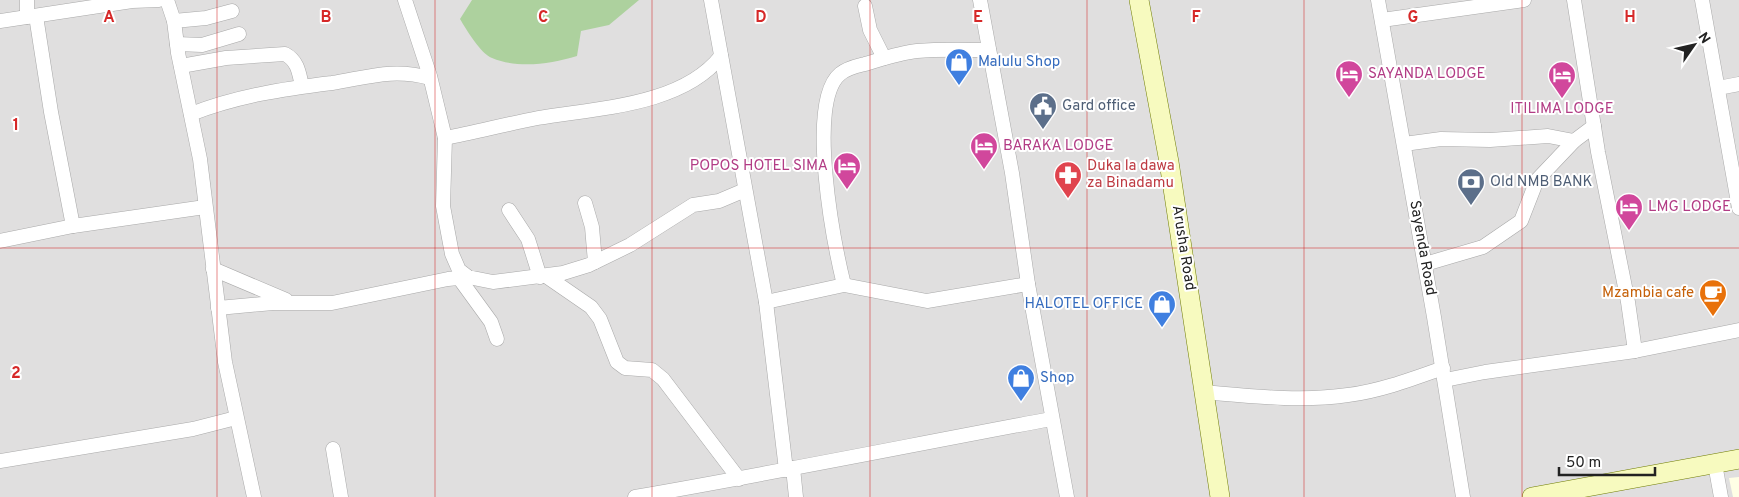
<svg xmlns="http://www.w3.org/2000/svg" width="1739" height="497" font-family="Overpass,sans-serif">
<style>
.residential{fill:#e0dfdf}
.education{fill:#ffffe5}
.forest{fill:#add19e}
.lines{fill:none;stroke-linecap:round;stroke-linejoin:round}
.street-casing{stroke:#a9a9a9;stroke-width:15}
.secondary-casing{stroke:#707d05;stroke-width:20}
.street{stroke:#fff;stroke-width:14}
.secondary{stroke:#f7fabf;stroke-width:19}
.grid{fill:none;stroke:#d62828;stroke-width:1;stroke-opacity:0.55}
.labels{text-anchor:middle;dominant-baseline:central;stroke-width:4;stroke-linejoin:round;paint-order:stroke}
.shop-label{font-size:15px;fill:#366cbe;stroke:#fff;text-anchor:start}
.hotel-label{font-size:15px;fill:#b23c85;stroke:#fff;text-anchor:start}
.service-label{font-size:15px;fill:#4e5e75;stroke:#fff;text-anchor:start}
.health-label{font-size:15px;fill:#be3a42;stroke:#fff;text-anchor:start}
.street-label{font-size:15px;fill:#222;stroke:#fff}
.food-label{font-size:15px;fill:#c56008;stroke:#fff;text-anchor:end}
.grid-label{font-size:16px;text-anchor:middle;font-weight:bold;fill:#d62828;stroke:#fff;stroke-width:4;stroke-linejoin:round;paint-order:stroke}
</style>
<rect width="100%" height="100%" fill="#f2efe9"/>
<rect class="residential" x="0" y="0" width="1739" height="497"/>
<polygon class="education" points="1739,477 1739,497 1733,497 1729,478"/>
<path class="forest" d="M472,0H639L609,25L581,31L577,56C550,64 519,69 492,58C481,54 466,29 460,19Z"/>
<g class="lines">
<g class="street-casing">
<g id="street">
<polyline points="167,0 174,21 178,53 200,159 225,362 254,497"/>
<polyline points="405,0 430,76 445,138 443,206 452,254 459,270 468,277 493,282 563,273 589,265 630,245 693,205 719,201 745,190"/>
<polyline points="711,0 766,302 786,470"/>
<polyline points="980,0 1012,173 1028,284 1067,497"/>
<polyline points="1378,0 1434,317 1463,497"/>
<polyline points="1574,0 1598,152 1628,302 1635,351"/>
<polyline points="1702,0 1739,208"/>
<polyline points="865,6 870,30 884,58"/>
<polyline points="36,16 51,112 73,226"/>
<polyline points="27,17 27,0"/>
<polyline points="1382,20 1524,0"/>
<polyline points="0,21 132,1 159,0"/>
<polyline points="174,21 206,18 232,11"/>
<polyline points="177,44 202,45 239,34"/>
<path d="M181,66L226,58L285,54C298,61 299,73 302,86"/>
<polyline points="1718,88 1739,84"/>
<path d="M191,114C237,96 283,89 332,83C369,77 393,68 430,78"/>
<path d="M445,138C476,132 507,124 538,118C596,108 682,106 721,56"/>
<polyline points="1404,144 1441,139 1490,140 1548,136 1574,141"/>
<polyline points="585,203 592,227 595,262"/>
<polyline points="509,210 528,239 540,277"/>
<polyline points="0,241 73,226 205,207"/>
<polyline points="1425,264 1483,247 1521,221 1537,180 1574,141 1594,126"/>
<polyline points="213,269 286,300"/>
<polyline points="546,276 591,307 600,319 617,362 625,368 652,370 663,379 739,479"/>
<polyline points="459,278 491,322 497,339"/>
<path d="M844,285C834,244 806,102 840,74C847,68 857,66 865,64C882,59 899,53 917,51C940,49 966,50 989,50"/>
<polyline points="766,302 844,285 927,301 1028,284"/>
<polyline points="218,308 273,303 332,303 448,279 468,277"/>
<polyline points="1445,380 1485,372 1635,351 1739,330"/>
<path d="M1203,392C1250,396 1301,402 1348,395C1380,391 1412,379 1443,368"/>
<polyline points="333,449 341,497"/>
<polyline points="0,461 193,429 236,418"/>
<polyline points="1715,464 1721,497"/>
<polyline points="793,468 796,497"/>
<path d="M635,497C774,473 912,445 1051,419"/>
</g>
</g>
<g class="secondary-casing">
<g id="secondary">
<polyline points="1139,0 1169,162 1220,497"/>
<polyline points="1532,497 1739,459"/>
</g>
</g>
<use href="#street" class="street"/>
<use href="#secondary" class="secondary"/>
</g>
<path class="grid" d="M217,0V497M435,0V497M652,0V497M870,0V497M1087,0V497M1304,0V497M1522,0V497M0,248H1739"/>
<defs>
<g id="shop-pin" transform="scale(1.4375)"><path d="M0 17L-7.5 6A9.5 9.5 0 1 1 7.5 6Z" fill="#3f7fe0" stroke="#fff"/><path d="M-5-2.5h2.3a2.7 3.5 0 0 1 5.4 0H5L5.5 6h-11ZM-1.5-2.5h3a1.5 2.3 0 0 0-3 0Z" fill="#fff"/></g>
<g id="hotel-pin" transform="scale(1.4375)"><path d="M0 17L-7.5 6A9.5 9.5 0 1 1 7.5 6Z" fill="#d1479c" stroke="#fff"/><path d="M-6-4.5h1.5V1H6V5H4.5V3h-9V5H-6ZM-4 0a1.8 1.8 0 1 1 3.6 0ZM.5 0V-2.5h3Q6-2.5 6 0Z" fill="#fff"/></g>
<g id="civic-pin" transform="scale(1.4375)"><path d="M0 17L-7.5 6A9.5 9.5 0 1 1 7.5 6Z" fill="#5c6f8a" stroke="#fff"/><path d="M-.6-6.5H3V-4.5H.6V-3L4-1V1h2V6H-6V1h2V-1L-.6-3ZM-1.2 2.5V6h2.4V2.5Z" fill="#fff"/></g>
<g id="pharmacy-pin" transform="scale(1.4375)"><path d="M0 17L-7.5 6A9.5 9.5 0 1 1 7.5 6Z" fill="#e0444e" stroke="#fff"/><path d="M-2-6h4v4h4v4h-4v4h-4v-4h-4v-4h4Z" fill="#fff"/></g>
<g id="bank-pin" transform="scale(1.4375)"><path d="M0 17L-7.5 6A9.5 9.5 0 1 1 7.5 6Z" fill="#5c6f8a" stroke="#fff"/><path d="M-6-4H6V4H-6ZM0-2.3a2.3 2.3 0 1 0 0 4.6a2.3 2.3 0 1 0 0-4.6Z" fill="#fff"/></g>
<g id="cafe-pin" transform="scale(1.4375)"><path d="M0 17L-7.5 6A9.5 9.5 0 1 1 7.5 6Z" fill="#e8710a" stroke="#fff"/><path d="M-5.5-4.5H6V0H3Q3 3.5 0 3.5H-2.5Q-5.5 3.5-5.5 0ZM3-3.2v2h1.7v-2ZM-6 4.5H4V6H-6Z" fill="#fff"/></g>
</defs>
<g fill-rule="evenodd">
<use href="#shop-pin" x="959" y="62"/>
<use href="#hotel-pin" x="1349" y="74"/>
<use href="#hotel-pin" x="1562" y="75"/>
<use href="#civic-pin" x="1043" y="106"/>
<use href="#hotel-pin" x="984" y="146"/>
<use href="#hotel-pin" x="847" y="166"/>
<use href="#pharmacy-pin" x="1068" y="175"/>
<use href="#bank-pin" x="1471" y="182"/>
<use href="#hotel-pin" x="1629" y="207"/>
<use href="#cafe-pin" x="1713" y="293"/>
<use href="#shop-pin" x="1162" y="304"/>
<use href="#shop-pin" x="1021" y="378"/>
</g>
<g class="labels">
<g class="shop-label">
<text x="978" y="62">Malulu Shop</text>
<text x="1143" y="304" text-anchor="end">HALOTEL OFFICE</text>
<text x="1040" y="378">Shop</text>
</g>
<g class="hotel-label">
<text x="1368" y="74">SAYANDA LODGE</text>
<text x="1562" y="109" text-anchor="middle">ITILIMA LODGE</text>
<text x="1003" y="146">BARAKA LODGE</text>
<text x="828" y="166" text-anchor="end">POPOS HOTEL SIMA</text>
<text x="1648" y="207">LMG LODGE</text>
</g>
<g class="service-label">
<text x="1062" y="106">Gard office</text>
<text x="1490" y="182">Old NMB BANK</text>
</g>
<g class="health-label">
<text x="1087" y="166">Duka la dawa<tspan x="1087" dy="17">za Binadamu</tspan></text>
</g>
<g class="street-label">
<text transform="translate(1183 248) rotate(81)">Arusha Road</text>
<text transform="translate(1422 248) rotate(80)">Sayenda Road</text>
</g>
<g class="food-label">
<text x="1694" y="293">Mzambia cafe</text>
</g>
</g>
<g class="grid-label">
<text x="109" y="22">A</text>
<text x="326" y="22">B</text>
<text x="543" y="22">C</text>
<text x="761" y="22">D</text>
<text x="978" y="22">E</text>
<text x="1196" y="22">F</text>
<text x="1413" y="22">G</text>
<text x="1630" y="22">H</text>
<text x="16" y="130">1</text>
<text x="16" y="378">2</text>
</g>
<g transform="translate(1694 45) rotate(56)" stroke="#ffffff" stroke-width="4" paint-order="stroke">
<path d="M0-4L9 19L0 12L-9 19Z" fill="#222222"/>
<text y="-8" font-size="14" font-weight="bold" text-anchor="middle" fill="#222222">N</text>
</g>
<path d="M1559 467v8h96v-8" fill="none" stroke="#222222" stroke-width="2.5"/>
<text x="1566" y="467" font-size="15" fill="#222222" stroke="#ffffff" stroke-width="4" paint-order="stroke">50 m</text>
</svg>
